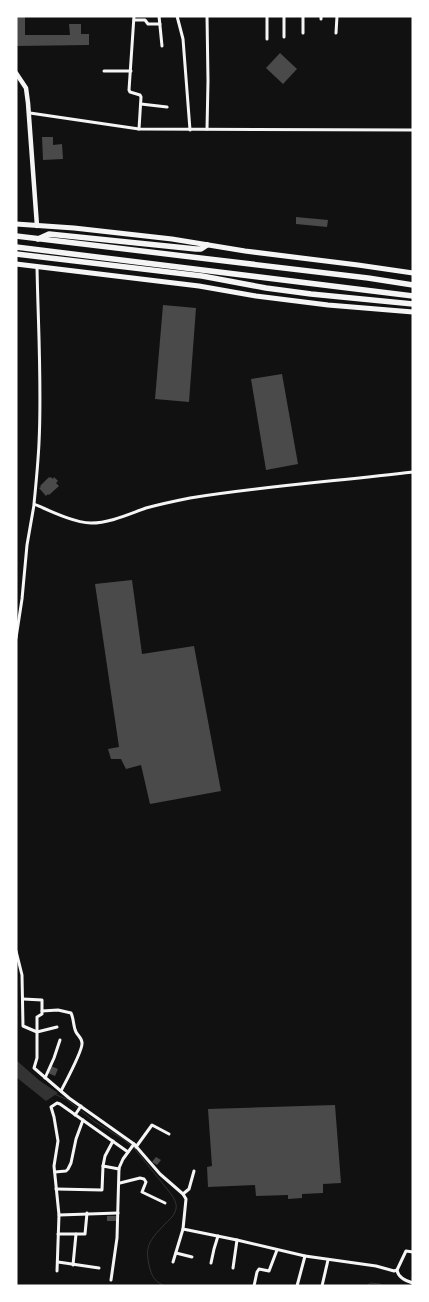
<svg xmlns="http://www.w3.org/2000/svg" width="429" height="1302" font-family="Roboto,sans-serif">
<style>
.water{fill:#333}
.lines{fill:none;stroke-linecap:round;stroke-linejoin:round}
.stream{stroke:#333;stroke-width:1}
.building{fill:#4a4a4a}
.minor{stroke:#f5f5f5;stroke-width:3}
.secondary{stroke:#f5f5f5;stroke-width:4.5}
.trunk{stroke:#f5f5f5;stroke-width:5}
.motorway{stroke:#f5f5f5;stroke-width:5.5}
</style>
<rect width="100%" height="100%" fill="#111"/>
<polygon class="water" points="16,1060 40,1081 58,1093 46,1101 16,1077"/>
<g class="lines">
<g class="stream">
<path d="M54,1094L66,1099L95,1122L123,1139L134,1148L171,1194C175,1200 178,1205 175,1212C173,1217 168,1221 165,1224C149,1241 144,1246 150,1269C153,1279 156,1282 165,1286"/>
<polyline points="366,1286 371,1283 380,1284 382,1286"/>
</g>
</g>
<g class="building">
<polygon points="16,16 25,16 25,35 70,35 69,24 81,24 81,34 89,34 89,45 16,46"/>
<polygon points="280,53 297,69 283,84 266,68"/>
<polygon points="42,137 53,137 53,145 62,144 63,159 43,160"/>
<polygon points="296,217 328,220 327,227 296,224"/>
<polygon points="163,305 196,308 189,402 155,399"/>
<polygon points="282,374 298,464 266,470 251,379"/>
<polygon points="49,477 50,478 51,477 53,479 54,477 58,481 56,483 59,486 49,495 48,494 46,496 39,488 41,487 40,486"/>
<polygon points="132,580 142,654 194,646 221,791 150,804 141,765 126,769 121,759 111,759 108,749 119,747 95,584"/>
<polygon points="51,1066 58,1069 55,1076 48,1073"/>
<polygon points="335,1105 341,1183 323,1184 323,1193 302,1194 302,1198 288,1199 288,1195 256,1196 255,1185 208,1187 207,1167 212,1166 208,1109"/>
<polygon points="156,1157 161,1160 157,1165 152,1162"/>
<rect x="107" y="1216" width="9" height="5"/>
</g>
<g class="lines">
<g class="minor">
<polyline points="134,16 129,90 130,92 140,95 141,97 139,129"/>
<polyline points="159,16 162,46"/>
<polyline points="177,16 183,39 190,130"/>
<polyline points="284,16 284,37"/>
<polyline points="321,19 321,16"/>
<polyline points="134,20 145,20 148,24 160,24"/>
<polyline points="303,33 303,16"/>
<polyline points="336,33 337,16"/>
<polyline points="267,39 267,16"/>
<polyline points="104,71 131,71"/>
<polyline points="141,104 167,107"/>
<polyline points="30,113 139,129 413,130"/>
<polyline points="207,129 208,81 207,16"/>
<path d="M37,266C38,325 42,384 39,443C38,464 36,484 34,504C50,511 75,523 91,523C110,523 129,514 146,508C161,504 175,501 190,498C264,486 339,481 413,472"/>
<polyline points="16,638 22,599 27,545 34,505"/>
<polyline points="16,951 22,975 23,1026 37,1032 37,1058 34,1068 69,1098 134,1144 160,1174 183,1194 186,1199 183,1229 237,1240 305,1256 376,1266 394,1271 397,1270 406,1251 413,1252"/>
<polyline points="23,999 42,1000 42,1014 37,1017 37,1032 57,1027"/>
<path d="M42,1011L58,1010L71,1013C74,1019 73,1026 76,1032C78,1036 82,1038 82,1043C83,1050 65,1083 61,1091"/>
<polyline points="45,1078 54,1058 60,1040"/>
<polyline points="75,1115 81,1106"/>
<polyline points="136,1147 152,1125 169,1134"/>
<polyline points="103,1166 105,1156 113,1141"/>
<polyline points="55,1172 66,1171 68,1169 71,1163 76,1139 83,1120"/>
<polyline points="120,1183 140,1178 144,1179 146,1182 142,1192 165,1203"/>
<polyline points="56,1189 102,1190 103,1166 119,1169"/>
<polyline points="183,1194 189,1189 194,1171"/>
<polyline points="59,1215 118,1213"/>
<polyline points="58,1234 76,1234 73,1265"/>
<polyline points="76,1234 85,1234 87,1213"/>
<polyline points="176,1253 192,1257"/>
<polyline points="58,1262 99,1268"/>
<polyline points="173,1262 183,1229"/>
<polyline points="211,1263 214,1249 218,1236"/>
<polyline points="233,1268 237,1240"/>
<path d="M397,1270C398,1277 406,1281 413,1283"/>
<polyline points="57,1271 59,1215 54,1166 58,1141 54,1117 51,1107 57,1103 60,1104 128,1152"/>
<polyline points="111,1280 117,1238 119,1168 123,1159 134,1144"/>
<polyline points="254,1286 257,1272 259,1269 269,1271 277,1250"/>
<polyline points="297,1286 305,1256"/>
<polyline points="322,1286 328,1260"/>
</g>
<polyline class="secondary" points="16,73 26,88 28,103 37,226"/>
<g class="trunk">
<polyline points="16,224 74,228 172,239 245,251 358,265 413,273"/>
<polyline points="16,264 199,286 256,296 328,305 413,312"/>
</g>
<g class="motorway">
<polyline points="16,236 368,278 413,285"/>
<polyline points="38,239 49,234 196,249 201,249 207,245"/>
<polyline points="16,247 413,296"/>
<polyline points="16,254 202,276 266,288 311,294 413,304"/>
</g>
</g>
<rect width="429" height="1302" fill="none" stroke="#ffffff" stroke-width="35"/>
</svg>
